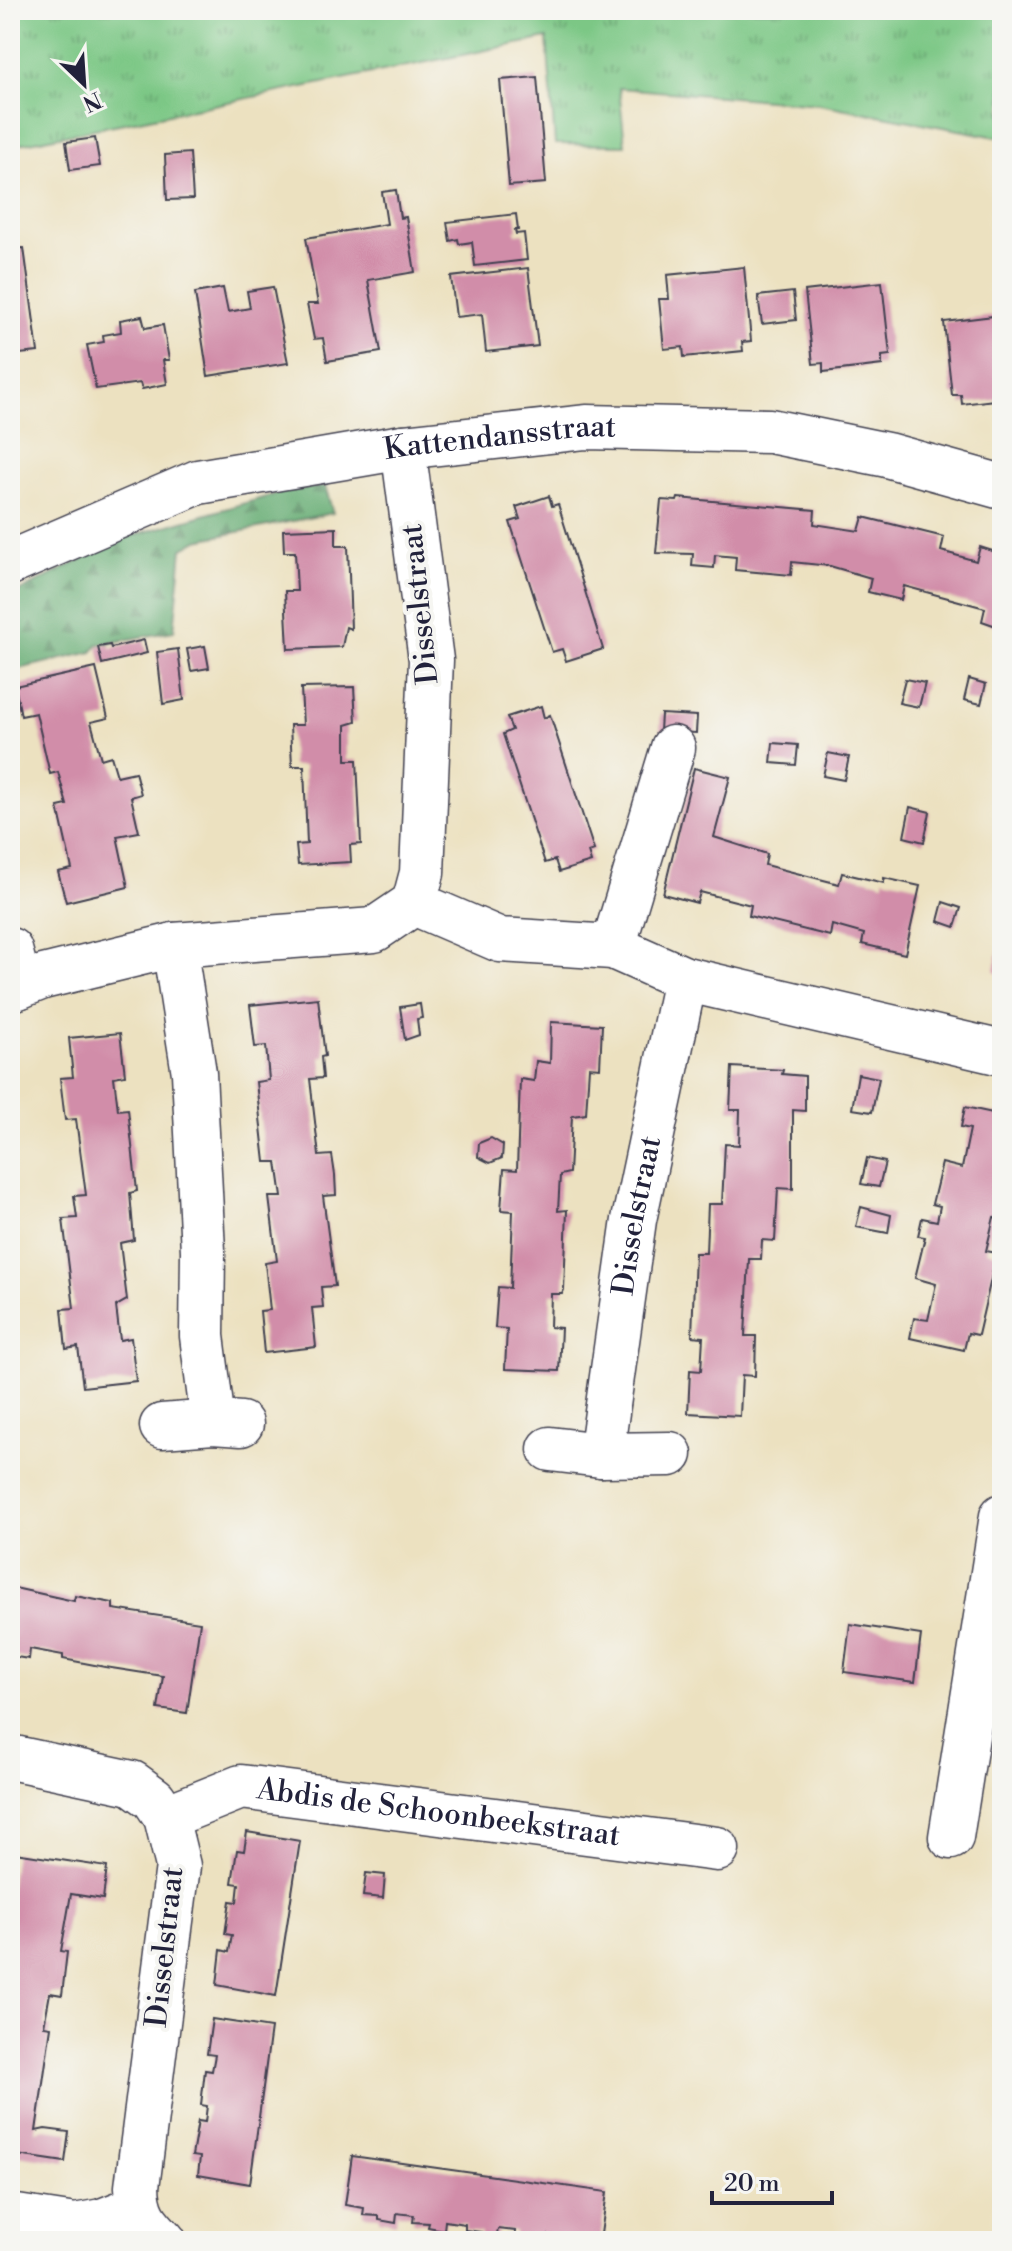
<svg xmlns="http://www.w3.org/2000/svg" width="1012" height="2251" font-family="'Libre Bodoni',serif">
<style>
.grass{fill:url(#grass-tufts);stroke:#4f7460;stroke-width:2}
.forest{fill:url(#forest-firs);stroke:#446756;stroke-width:2}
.building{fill:#d18da9}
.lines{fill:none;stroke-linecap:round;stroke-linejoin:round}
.minor-casing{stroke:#403f4f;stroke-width:47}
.minor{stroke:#fff;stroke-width:44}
.labels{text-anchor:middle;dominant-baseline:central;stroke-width:8;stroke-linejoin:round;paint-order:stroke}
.street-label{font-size:30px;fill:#22223b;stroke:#f6f6f2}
</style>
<defs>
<pattern id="grass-tufts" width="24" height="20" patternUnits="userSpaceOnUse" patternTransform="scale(2)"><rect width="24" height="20" fill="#7cc785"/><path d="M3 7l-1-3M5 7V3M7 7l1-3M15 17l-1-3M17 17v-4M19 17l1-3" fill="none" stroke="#65a16e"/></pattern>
<pattern id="forest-firs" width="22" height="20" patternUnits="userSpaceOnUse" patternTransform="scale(2)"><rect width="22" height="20" fill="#65ac72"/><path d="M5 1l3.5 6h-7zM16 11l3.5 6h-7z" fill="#538c5f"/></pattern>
</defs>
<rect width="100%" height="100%" fill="#f6f6f2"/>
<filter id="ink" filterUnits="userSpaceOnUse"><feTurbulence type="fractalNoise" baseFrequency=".0125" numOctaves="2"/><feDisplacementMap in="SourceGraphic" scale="16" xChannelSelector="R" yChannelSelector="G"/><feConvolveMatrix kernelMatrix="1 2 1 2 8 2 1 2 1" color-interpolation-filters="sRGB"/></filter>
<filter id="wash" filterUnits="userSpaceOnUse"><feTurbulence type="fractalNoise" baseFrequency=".006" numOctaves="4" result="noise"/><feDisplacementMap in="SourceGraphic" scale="32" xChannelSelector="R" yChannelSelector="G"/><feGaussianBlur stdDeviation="1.8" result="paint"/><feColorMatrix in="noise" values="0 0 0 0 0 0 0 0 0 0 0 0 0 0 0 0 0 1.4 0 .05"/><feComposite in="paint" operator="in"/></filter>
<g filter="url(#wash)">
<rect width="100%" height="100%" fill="#ece1c0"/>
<polygon class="grass" points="10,10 1002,10 1002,138 819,104 619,88 625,145 555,144 547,38 10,146"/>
<polygon class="forest" points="325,486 333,513 198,540 182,549 174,631 98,645 92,652 10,671 10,596 124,538 283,492"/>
<g id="blocks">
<g class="building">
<polygon points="537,77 546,183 509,186 500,80"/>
<polygon points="95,138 100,166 70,170 66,142"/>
<polygon points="190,153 193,199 167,200 165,155"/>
<polygon points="396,190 400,218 406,217 415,272 368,280 381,352 327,361 323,338 314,339 307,304 318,304 306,238 387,224 382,192"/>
<polygon points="516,214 518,230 515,230 516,234 524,233 527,260 475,266 472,242 459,244 458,239 450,241 447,222"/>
<polygon points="24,248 38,352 10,355 10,249"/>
<polygon points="744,267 751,341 742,342 743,351 684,357 683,347 664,349 659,299 669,299 667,275"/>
<polygon points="528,268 538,346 486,352 482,314 456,317 451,277"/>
<polygon points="882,282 890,355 882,356 882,365 823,372 823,363 813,364 805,291"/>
<polygon points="273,287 288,363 208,376 195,293 223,288 228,312 250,308 247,291"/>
<polygon points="793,292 796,320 762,324 758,296"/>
<polygon points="1002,315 1002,399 962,404 961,395 952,395 944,322"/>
<polygon points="142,316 145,328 163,325 169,360 163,360 167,384 142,389 140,383 96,389 87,345 104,342 103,335 121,332 120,320"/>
<polygon points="549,496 552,506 558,504 603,649 566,661 562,649 552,652 510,522 520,519 516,507"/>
<polygon points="678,498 815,510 814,524 859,531 863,517 944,537 941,551 976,561 980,547 1002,554 1002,628 982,621 985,608 904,586 901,600 868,592 871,578 830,566 792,562 791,575 735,570 736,557 715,555 714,568 692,566 693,554 656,553 661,500 677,501"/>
<polygon points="336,528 336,546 348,546 351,629 346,627 342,647 288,649 285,591 297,591 295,552 284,552 283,530"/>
<polygon points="144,640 147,653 102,664 98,647 110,645 111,648"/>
<polygon points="205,646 209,668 191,671 187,649"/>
<polygon points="178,649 184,700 163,704 157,652"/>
<polygon points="96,668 108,718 91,722 101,759 111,756 117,776 135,772 141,794 131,797 139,832 117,836 128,887 66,902 58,872 72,869 58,807 67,805 58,772 50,774 36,713 21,716 15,686"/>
<polygon points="905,679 925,683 919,707 899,703"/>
<polygon points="969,679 986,684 981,704 964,700"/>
<polygon points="354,687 356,722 346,725 346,760 357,760 361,844 350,845 351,862 298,865 296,845 307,844 304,766 292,766 290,725 303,725 301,688"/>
<polygon points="541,706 544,718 550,715 594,850 588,852 591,862 559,872 555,860 545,863 503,734 512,730 507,717"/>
<polygon points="661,714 697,716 696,733 660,731"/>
<polygon points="773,743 798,745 796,765 771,763"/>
<polygon points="828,753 849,757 844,780 823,776"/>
<polygon points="694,768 730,777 714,837 767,854 765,865 839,884 842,873 884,883 884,878 920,886 905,954 862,944 864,934 832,925 830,936 749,916 751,905 700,892 697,903 663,894"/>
<polygon points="910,807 930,812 924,842 904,837"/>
<polygon points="943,902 961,908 955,927 938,921"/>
<polygon points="998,951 1002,952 1002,974 994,972"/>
<polygon points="318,998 325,1056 321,1057 323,1078 310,1079 319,1156 332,1155 335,1175 336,1195 323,1196 335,1286 321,1287 323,1307 312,1308 316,1347 264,1353 260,1311 270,1310 265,1263 277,1261 269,1197 282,1197 277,1162 265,1162 256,1082 269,1080 266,1046 255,1047 250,1005"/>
<polygon points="420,1004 422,1018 417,1019 419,1035 405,1040 400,1007"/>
<polygon points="551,1022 602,1025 600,1068 589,1067 586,1114 572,1116 569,1173 560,1175 558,1211 567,1210 564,1290 562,1294 551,1294 550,1327 561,1328 559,1371 505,1369 507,1329 495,1328 498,1287 510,1288 513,1211 501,1210 504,1169 517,1170 520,1079 534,1081 536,1061 550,1063"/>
<polygon points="120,1033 125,1075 114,1077 118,1110 128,1109 137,1191 130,1193 134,1240 120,1243 127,1300 116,1306 120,1340 131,1338 136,1381 83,1387 78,1347 66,1349 62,1309 74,1308 63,1219 77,1218 74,1196 86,1195 76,1119 65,1120 60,1078 73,1077 69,1038"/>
<polygon points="732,1067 783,1070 782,1074 805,1076 805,1111 793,1110 793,1189 778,1188 775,1241 762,1240 761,1259 749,1259 745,1336 756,1336 755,1376 742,1375 740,1416 688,1413 690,1370 701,1371 703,1337 692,1336 695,1253 706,1253 708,1204 722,1204 725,1144 739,1145 740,1110 730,1110"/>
<polygon points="858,1074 879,1078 872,1112 852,1109"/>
<polygon points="965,1107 1002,1115 1002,1219 994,1217 986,1251 997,1253 978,1335 968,1333 964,1350 910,1338 914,1318 928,1320 936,1284 915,1278 925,1237 918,1236 922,1218 937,1221 940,1206 932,1204 942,1163 962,1168 970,1129 961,1127"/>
<polygon points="491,1138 503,1145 502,1158 490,1163 478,1157 479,1143"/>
<polygon points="867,1158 885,1162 879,1187 861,1184"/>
<polygon points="861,1207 891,1215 888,1233 856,1227"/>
<polygon points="10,1587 74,1601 75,1596 113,1603 113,1609 200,1622 187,1713 158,1709 163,1676 105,1667 63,1659 63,1655 30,1649 29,1659 10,1656"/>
<polygon points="850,1624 921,1635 915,1682 844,1672"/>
<polygon points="247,1832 300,1841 276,1996 217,1985 221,1950 229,1952 232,1935 225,1934 230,1901 237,1902 239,1884 232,1883 237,1850 244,1851"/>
<polygon points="15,1853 107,1867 103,1899 71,1894 61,1951 67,1952 62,1995 50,1993 44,2026 51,2027 36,2131 45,2129 69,2132 65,2162 10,2154 10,1889"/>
<polygon points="366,1873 385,1875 383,1898 363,1896"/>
<polygon points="212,2019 271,2028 250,2184 198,2175 200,2157 192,2156 198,2121 205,2122 207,2106 201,2105 205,2070 212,2071 215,2055 207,2054"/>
<polygon points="352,2156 607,2192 600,2241 566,2241 567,2238 549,2235 548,2241 530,2241 515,2238 515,2231 498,2229 496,2238 480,2236 481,2232 465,2230 465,2224 445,2221 444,2230 428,2227 429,2223 413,2222 414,2215 397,2213 396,2223 379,2220 379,2216 363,2215 364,2208 345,2205"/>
</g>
</g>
</g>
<g filter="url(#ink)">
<use href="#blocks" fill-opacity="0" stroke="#403f4f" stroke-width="2"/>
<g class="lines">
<g class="minor-casing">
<g id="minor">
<path id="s1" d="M10,563L198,482L403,447L586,427L770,431L887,455L1002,487"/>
<polyline points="414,903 500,940 613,947 685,979 1002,1053"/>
<polyline points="174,945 194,1073 203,1251 202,1336 213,1422"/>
<polyline points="613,947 673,748"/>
<polyline points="10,950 20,986"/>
<polyline points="10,990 43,977 174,945 374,930 414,903 422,873 431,660 403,447"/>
<polyline points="162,1426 213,1422 241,1424"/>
<polyline points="550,1449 601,1455 670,1454"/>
<path id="s2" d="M601,1455L634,1220L685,979"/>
<path d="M10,1757L132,1783L154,1799L166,1817L178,1866L137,2187C138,2214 146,2223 164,2241"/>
<path id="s3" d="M166,1817L241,1787L717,1849"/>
<polyline points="951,1837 1002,1516"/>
<polyline points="10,2216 75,2226 102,2221 138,2207"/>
</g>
</g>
<use href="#minor" class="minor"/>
</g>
</g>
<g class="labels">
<g class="street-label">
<text stroke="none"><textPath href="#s1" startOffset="510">Kattendansstraat</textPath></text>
<text transform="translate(420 604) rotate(-96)">Disselstraat</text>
<text stroke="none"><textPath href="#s2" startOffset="242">Disselstraat</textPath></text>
<text stroke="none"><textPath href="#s3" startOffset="280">Abdis de Schoonbeekstraat</textPath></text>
<text transform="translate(165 1947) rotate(-84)">Disselstraat</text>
</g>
</g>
<rect width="1012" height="2251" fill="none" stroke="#f6f6f2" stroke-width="40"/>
<g transform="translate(84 84) rotate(155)" stroke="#f6f6f2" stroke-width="6" paint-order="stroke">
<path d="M0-6L14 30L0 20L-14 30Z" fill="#22223b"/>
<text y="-12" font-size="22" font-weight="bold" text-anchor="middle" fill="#22223b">N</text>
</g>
<path d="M712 2191v12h120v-12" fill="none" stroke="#22223b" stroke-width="4"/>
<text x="724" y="2191" font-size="24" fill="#22223b" stroke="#f6f6f2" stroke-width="6" paint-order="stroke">20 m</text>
</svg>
